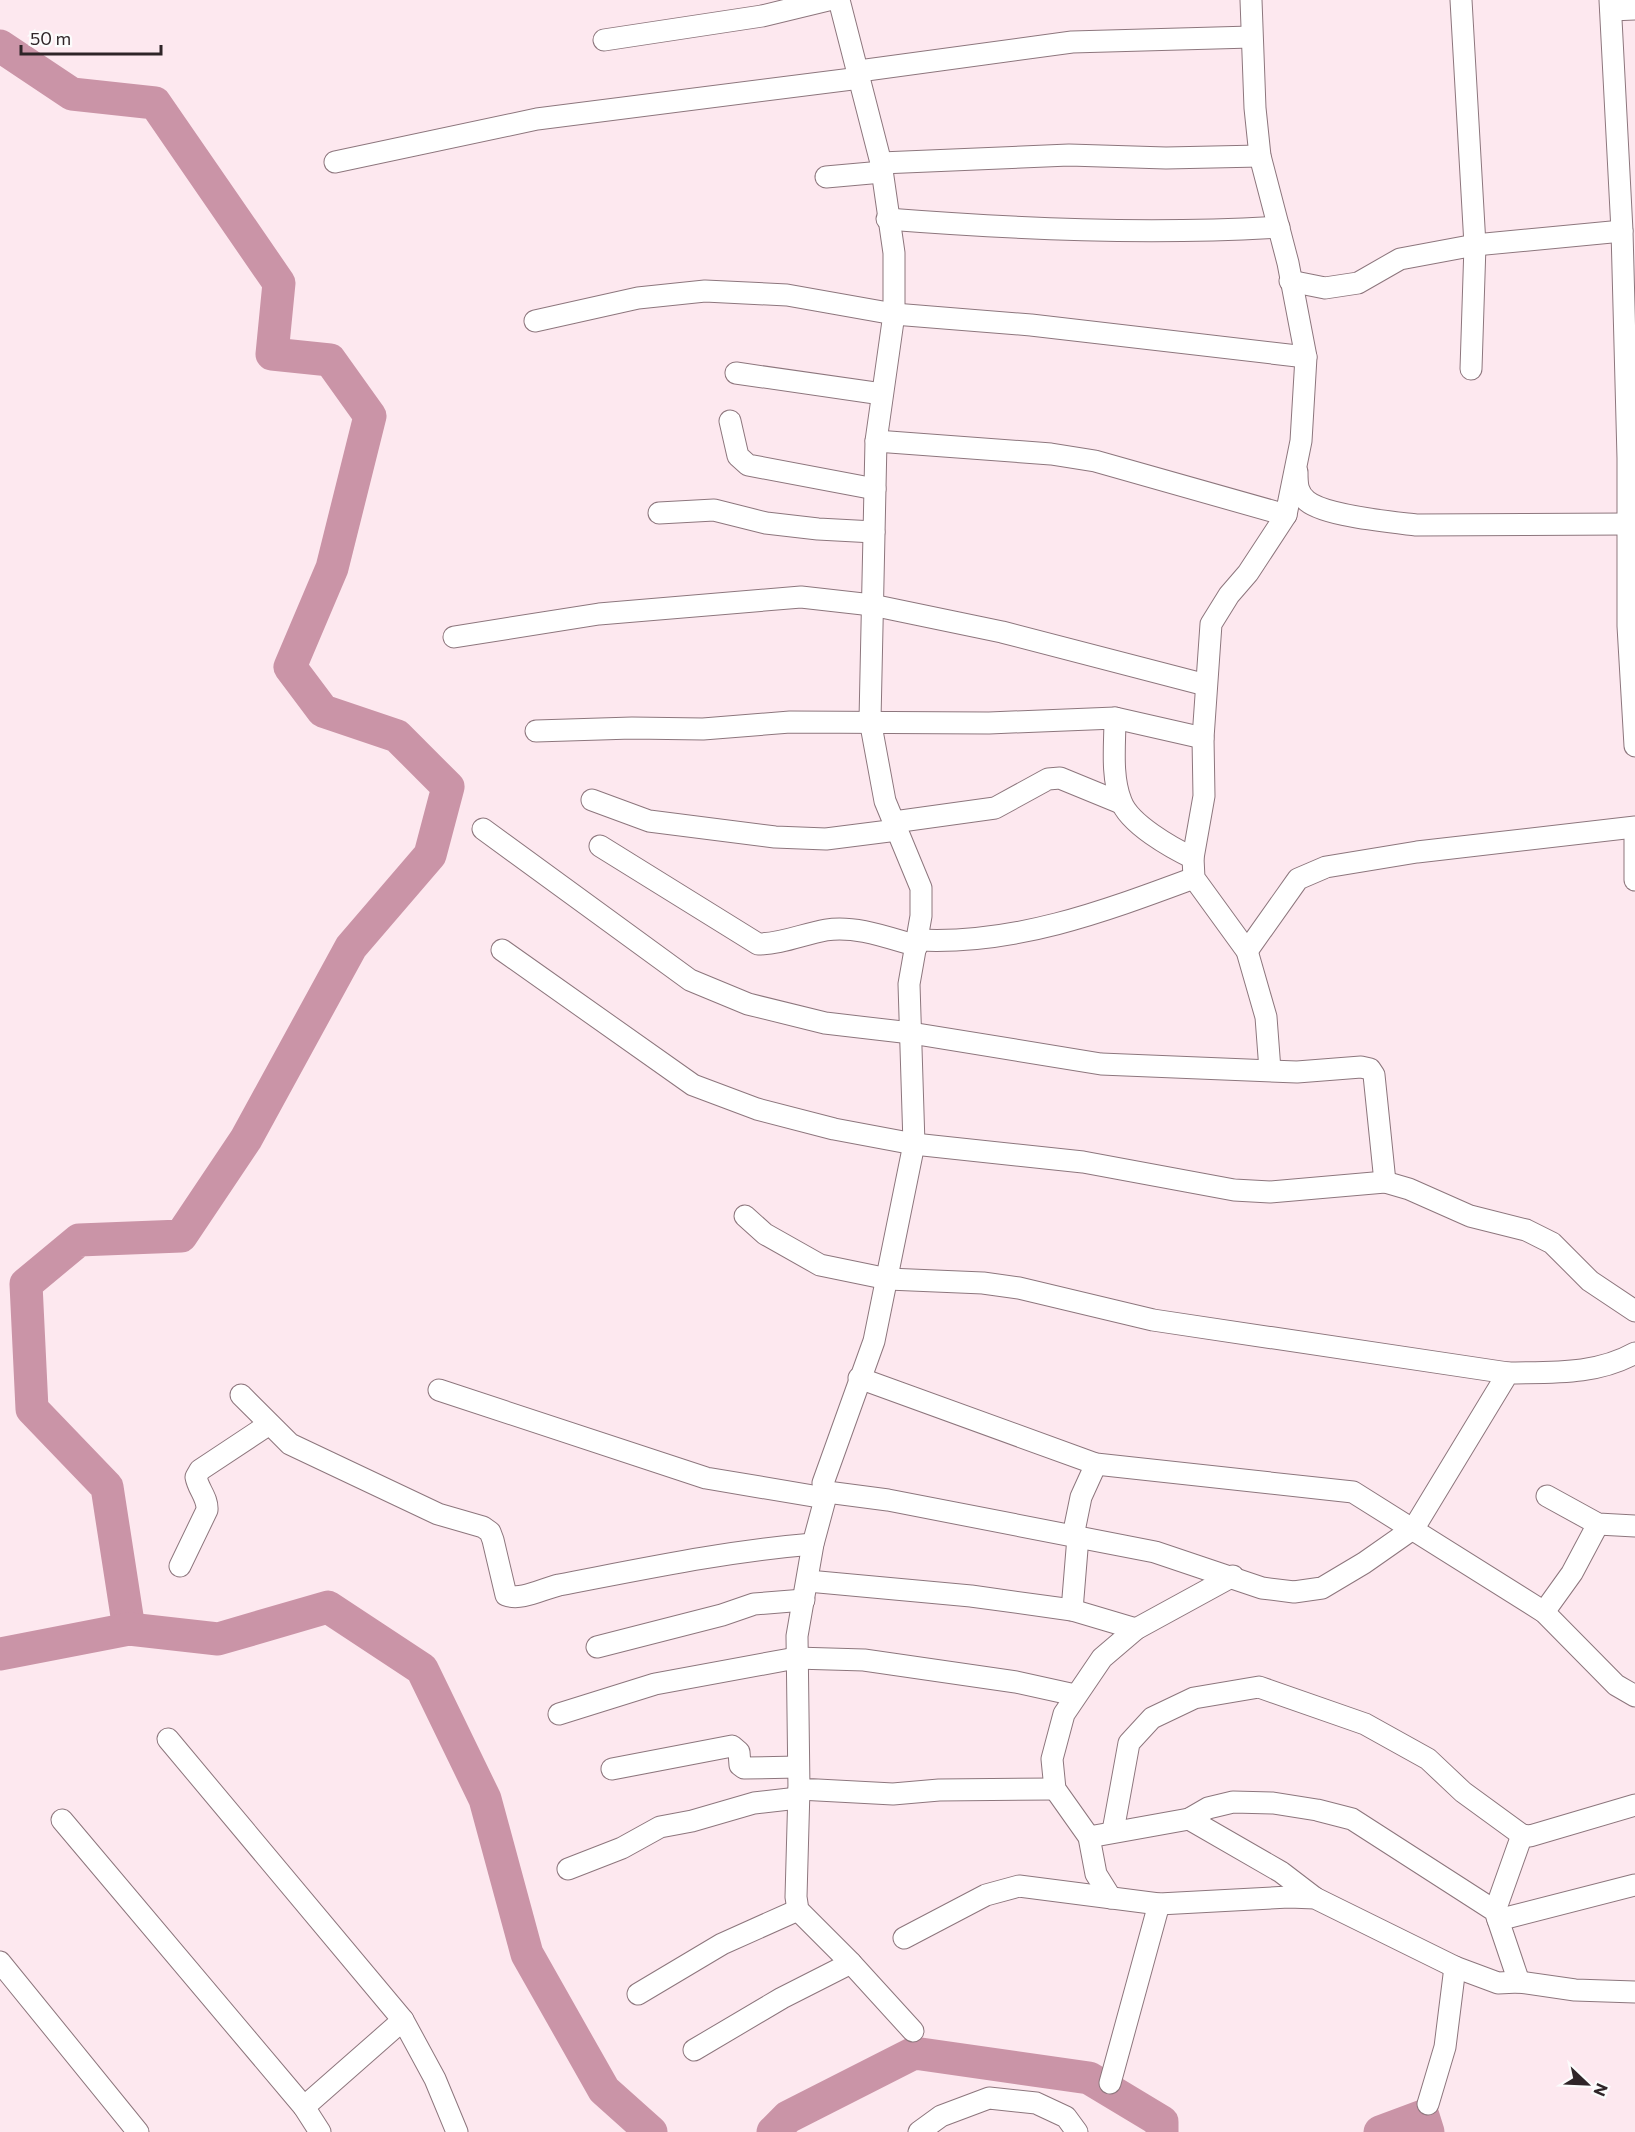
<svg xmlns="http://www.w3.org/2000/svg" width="1635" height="2132" font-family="Commissioner,sans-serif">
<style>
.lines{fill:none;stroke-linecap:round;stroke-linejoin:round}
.river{stroke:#ca94a7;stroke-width:33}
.street-casing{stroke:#8d767d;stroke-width:23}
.street{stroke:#fff;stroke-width:21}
</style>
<rect width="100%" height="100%" fill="#fde8ef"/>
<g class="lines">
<g class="river">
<polyline points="0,46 72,94 155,103 279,283 272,354 330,360 370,416 332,568 290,667 323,711 397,736 448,787 430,855 351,947 246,1139 181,1236 79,1240 26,1284 32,1409 107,1487 129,1629"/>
<polyline points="0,1654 129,1629 218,1639 328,1607 422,1669 485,1799 527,1954 604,2090 651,2132"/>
<polyline points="773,2132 788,2117 914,2053 1089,2078 1162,2122 1162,2132"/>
<polyline points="1380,2132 1423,2116 1428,2132"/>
</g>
<g class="street-casing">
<g id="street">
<polyline points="839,0 881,163 894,253 894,314 876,441 870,720 885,801 921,888 921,916 909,984 914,1144 874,1341 823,1483 827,1492 813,1544 797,1636 799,1789 893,1794 939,1790 1055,1789"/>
<polyline points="1251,0 1255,108 1260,156 1288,263 1306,357 1301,441 1286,515 1248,573 1229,595 1211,624 1203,738 1204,796 1193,858 1194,878 1247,951 1266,1017 1270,1070"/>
<polyline points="1461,0 1475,245 1471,369"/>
<polyline points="1610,0 1622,231 1628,458 1628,626 1635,746"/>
<polyline points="1611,10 1635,9"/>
<polyline points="604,40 762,16 828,0"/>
<polyline points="859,71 1072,42 1251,37"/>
<polyline points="335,162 537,119 860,78"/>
<polyline points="881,163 1069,155 1166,158 1260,156"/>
<polyline points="826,177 882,172"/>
<path d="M887,219C1017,229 1148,235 1279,227"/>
<polyline points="1290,281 1325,288 1358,283 1400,259 1475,245 1622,231"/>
<polyline points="535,321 638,298 705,291 787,295 894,314 1031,325 1306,357"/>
<polyline points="736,373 882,394"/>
<polyline points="730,421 738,456 748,465 875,489"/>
<polyline points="876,441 1051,454 1095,461 1286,515"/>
<path d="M1297,472C1297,484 1297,493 1307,501C1325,516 1391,522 1416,525L1627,524"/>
<polyline points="659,513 714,510 766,523 818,529 874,532"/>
<polyline points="454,637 599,614 801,597 872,605 1002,632 1206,685"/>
<path d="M1115,718C1115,744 1111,776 1121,801C1129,824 1172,848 1193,858"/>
<polyline points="536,731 632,728 703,729 790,722 989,723 1115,718 1203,738"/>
<polyline points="592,800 649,821 775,837 826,839 897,830"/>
<polyline points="894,822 995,808 1048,779 1060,778 1121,803"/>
<polyline points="483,829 690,980 748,1004 825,1023 911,1033 1101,1064 1297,1072 1361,1067 1370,1069 1374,1075 1385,1182"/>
<polyline points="1635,830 1635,880"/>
<path d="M600,846L758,944C782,944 803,934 826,930C855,925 889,938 917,946"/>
<path d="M918,940C1015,945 1105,911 1194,878"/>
<polyline points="502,950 693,1085 757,1109 834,1129 914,1144 1083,1162 1234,1190 1270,1192 1385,1182 1409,1189 1470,1216 1526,1230 1552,1243 1590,1281 1635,1311"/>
<polyline points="1247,951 1298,879 1326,867 1417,852 1635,827"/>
<polyline points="745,1216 765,1234 820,1265 888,1279 983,1283 1019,1288 1153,1320 1508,1373"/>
<polyline points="859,1378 1096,1464 1353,1492 1544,1612 1616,1685 1635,1696"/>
<polyline points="439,1390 706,1478 825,1498"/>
<path d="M241,1395L290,1444L438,1514L483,1527L490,1532L493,1540L506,1595C521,1601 542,1589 559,1585C643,1569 727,1551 813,1544"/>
<path d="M827,1492L888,1500L1155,1552L1262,1588L1294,1592L1322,1588L1364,1563L1414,1528L1508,1373C1552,1372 1596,1375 1635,1353"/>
<polyline points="1547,1496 1598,1524 1635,1526"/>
<polyline points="1073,1536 1081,1497 1096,1464"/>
<path d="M180,1566L207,1510C208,1498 198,1489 196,1477L200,1470L268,1425"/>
<polyline points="808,1581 971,1596 1072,1610 1136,1629"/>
<polyline points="1072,1610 1078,1537"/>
<polyline points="1544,1612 1572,1573 1598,1524"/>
<polyline points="597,1647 722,1615 754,1604 804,1600"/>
<polyline points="559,1714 655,1684 796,1658 864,1660 1016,1682 1075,1695"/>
<polyline points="168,1739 403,2020 435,2079 457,2132"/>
<polyline points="612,1769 732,1746 739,1752 740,1765 744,1768 798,1767"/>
<polyline points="799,1789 796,1897 798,1910 851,1963 913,2031"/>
<polyline points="1189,1819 1281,1872 1315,1898"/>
<polyline points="62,1820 304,2107 403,2020"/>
<polyline points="1113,1831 1129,1743 1152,1718 1194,1698 1259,1687 1365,1724 1428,1759 1463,1792 1522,1835 1530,1836 1635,1805"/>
<polyline points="1089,1837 1189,1819 1208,1808 1233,1802 1273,1803 1317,1810 1352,1819 1495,1911 1519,1982"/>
<polyline points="568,1869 622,1848 660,1827 692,1821 754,1803 798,1798"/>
<polyline points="1111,1898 1096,1874 1089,1837 1055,1789 1052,1759 1064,1714 1102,1658 1136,1629 1233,1576"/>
<polyline points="1495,1911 1522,1835"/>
<polyline points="1498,1920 1635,1885"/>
<polyline points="904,1938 986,1895 1019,1886 1159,1904 1289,1897 1315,1898 1455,1967 1498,1983 1519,1982 1575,1990 1635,1992"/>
<polyline points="0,1962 138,2132"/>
<polyline points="638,1994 722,1944 798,1910"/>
<polyline points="694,2050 782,1998 851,1963"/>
<polyline points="1110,2083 1159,1904"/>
<polyline points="1428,2104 1445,2047 1455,1967"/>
<polyline points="304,2107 320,2132"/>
<polyline points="919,2132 941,2116 989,2098 1036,2103 1066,2117 1077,2132"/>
</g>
</g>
<use href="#street" class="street"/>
</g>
<g transform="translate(1587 2084) rotate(113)" stroke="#fcfcfc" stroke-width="4.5" paint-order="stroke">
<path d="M0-4.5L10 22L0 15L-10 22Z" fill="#2f2528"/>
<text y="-9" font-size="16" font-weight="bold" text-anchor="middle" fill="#2f2528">N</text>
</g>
<path d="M21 45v9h140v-9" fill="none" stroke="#2f2528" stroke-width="3"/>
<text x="30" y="45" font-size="18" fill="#2f2528" stroke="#fcfcfc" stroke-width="4.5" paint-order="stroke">50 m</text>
</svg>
